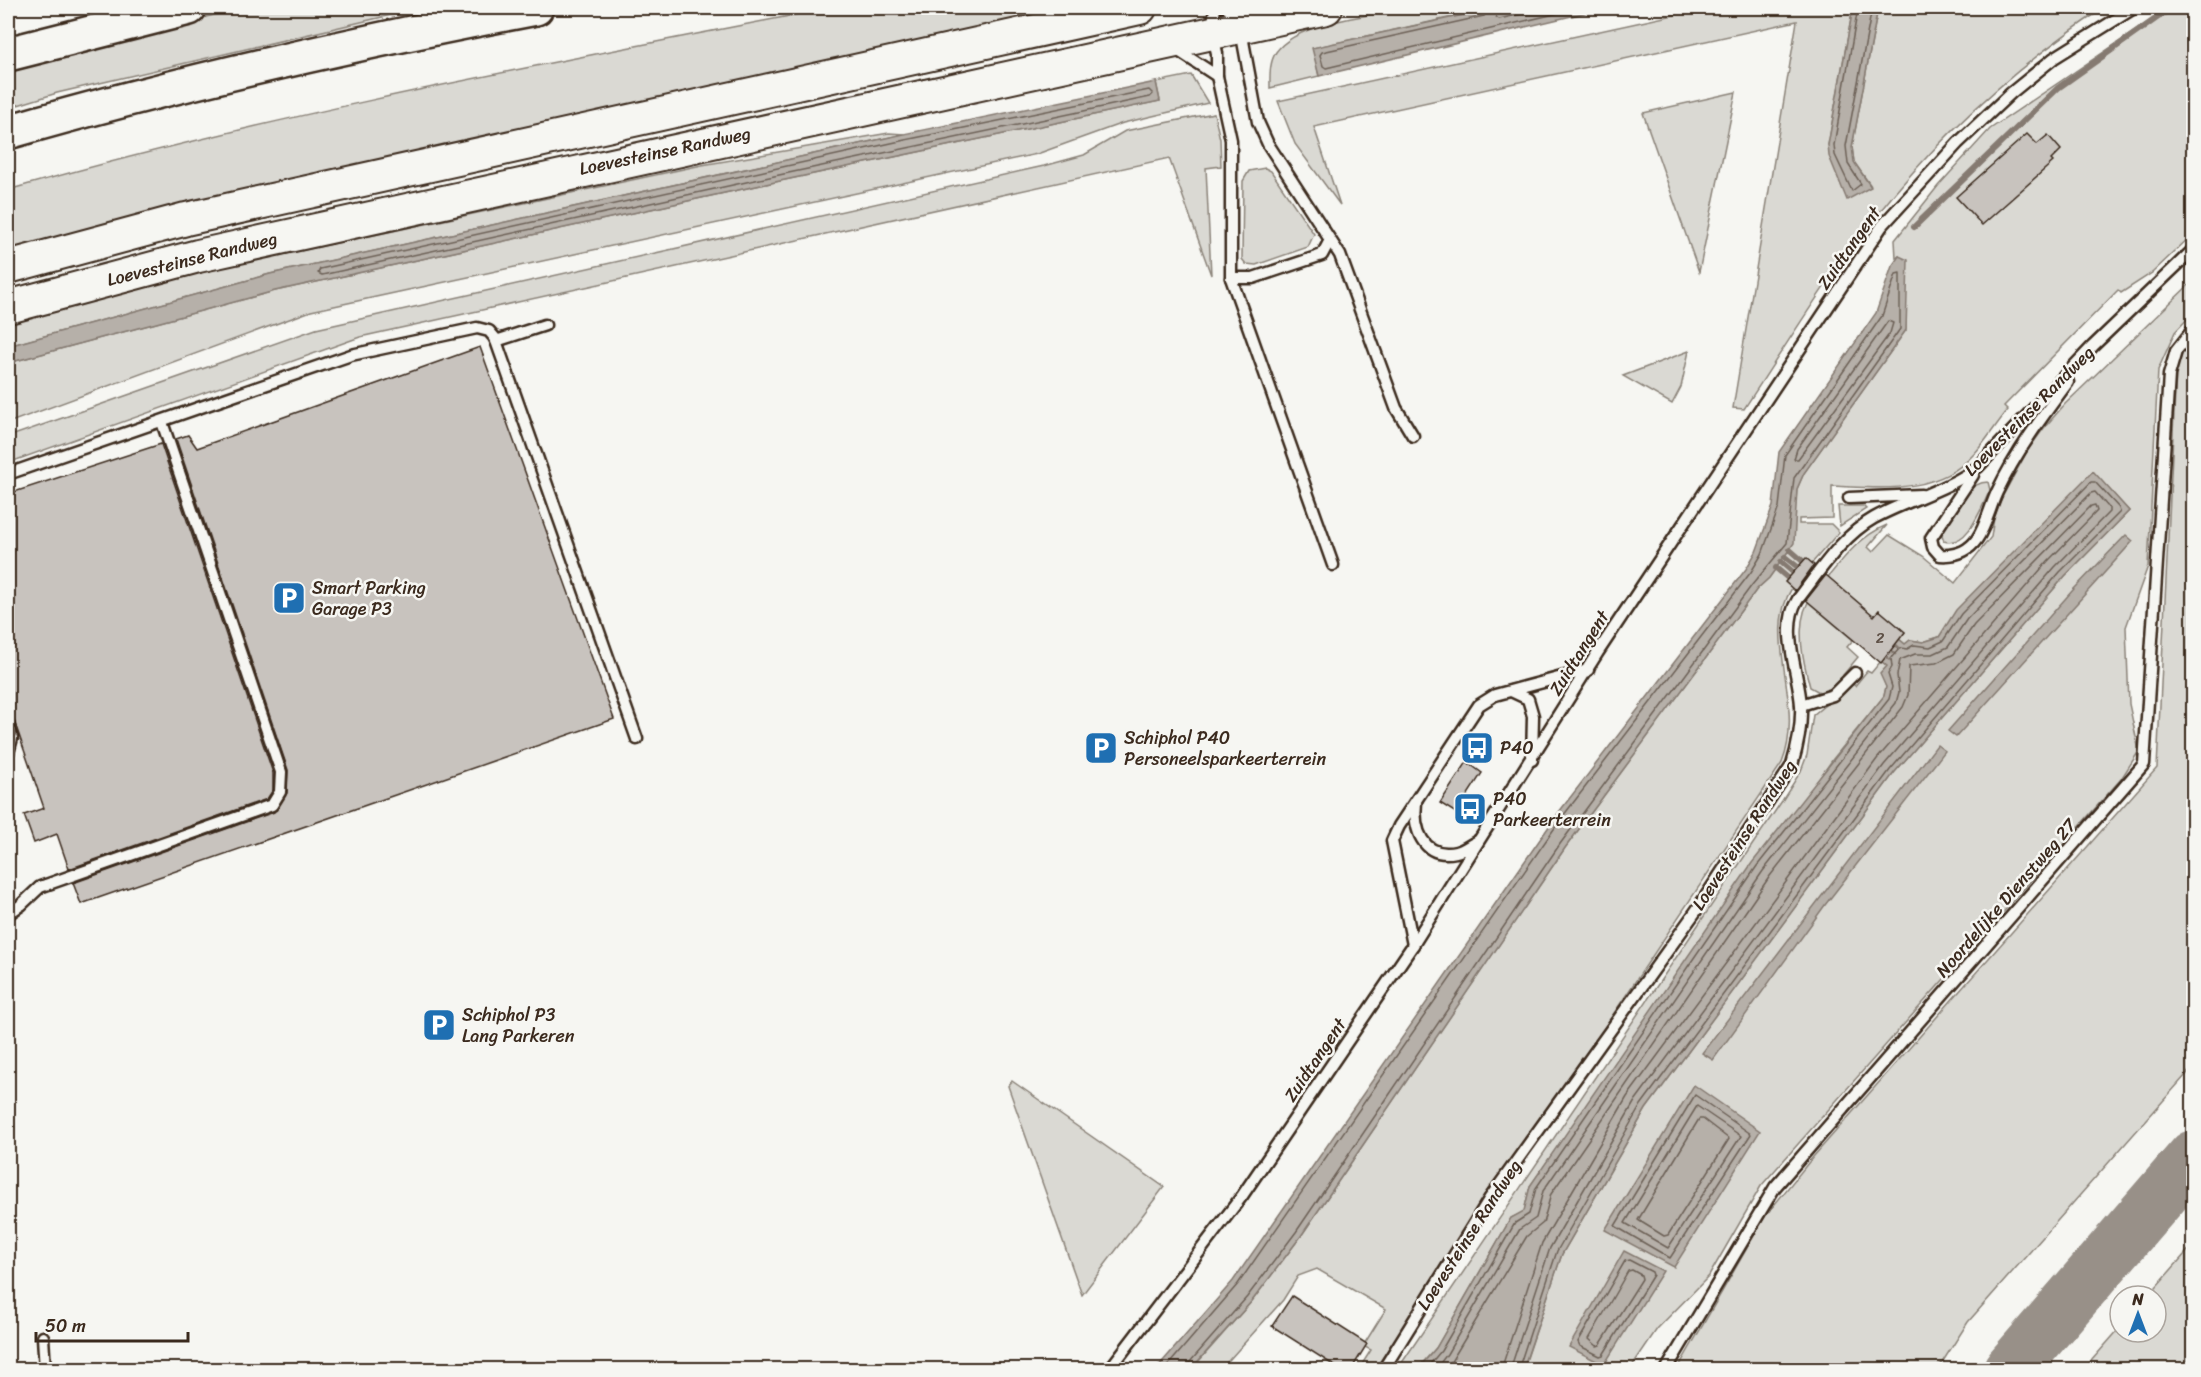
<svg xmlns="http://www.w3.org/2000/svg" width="2201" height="1377" font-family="Sriracha,sans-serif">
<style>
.green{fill:#dad9d3;stroke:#8a8278;stroke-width:1.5}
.water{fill:#b6b0a9;stroke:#857a71;stroke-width:1.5}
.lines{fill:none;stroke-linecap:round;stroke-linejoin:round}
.shore{stroke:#6c6056;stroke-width:1.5}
.stream{stroke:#857a71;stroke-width:6}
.taxiway{stroke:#989088;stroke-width:54}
.building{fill:#c8c3be;stroke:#3b2a1e;stroke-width:1.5}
.lane-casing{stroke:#3b2a1e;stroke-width:15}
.secondary-casing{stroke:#3b2a1e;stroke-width:36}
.highway-casing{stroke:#3b2a1e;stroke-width:38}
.lane{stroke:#f6f6f2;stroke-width:10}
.secondary{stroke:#f6f6f2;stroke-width:32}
.highway{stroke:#f6f6f2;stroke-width:33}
.labels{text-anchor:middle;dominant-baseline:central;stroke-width:5;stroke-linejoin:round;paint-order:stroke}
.number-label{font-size:15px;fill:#5e5046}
.street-label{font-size:18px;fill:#3b2a1e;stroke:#f6f6f2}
.poi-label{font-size:18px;fill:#3b2a1e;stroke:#f6f6f2;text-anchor:start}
</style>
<rect width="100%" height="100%" fill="#f6f6f2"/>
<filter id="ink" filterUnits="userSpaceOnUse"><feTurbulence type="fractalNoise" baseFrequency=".0167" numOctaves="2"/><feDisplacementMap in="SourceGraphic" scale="12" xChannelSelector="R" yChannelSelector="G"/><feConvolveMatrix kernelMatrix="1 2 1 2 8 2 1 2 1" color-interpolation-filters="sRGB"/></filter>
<g filter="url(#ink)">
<g class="green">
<polygon points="243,8 421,8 57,93 8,108 8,71 144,32"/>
<path d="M830,8H1095L8,252V190C278,113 555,62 830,8Z"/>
<path d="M1410,8H1493L1313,48L1319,76L1270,88C1270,76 1269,63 1276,52C1298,21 1374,15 1410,8Z"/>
<path d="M1706,8H1853L1828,145L1871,186L1854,162L1852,147L1878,8H2104C2019,64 1941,134 1877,215C1828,276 1787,344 1744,409L1733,408L1797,21L1314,127L1340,205L1295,144L1278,101Z"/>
<path d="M2169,8H2193V234L2152,273L2121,293L2118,290L2004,406L2008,410C1996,424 1987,440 1974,454C1937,495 1882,488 1832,486V518L1799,519V524H1831L1839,532L1812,563L1805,559L1873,617L1869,621L1800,564L1868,622L1864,627L1795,569L1863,628L1859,633L1790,575L1858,634L1854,639L1785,582L1792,588C1761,636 1806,704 1782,763L1375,1369H1359L1371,1350L1363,1346L1386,1309L1317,1269L1298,1276L1283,1300L1221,1369L1191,1370L1252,1301L1301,1236L1565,848L1757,589L1769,578L1792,546L1797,489L1804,473L1906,330V304L1899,256L1896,258L1895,240L1938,186L1990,129Z"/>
<polygon points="1191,75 1208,103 1123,123 1037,154 311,311 8,423 8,363 275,291 761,185 1160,101 1156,82"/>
<polygon points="1736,92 1699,272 1643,113"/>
<polygon points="1214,113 1220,139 1221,166 1206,168 1211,275 1169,158 360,337 8,463 8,437 316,329 1044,166 1084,155 1125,131"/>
<polygon points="889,133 904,134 270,274 8,346 8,322 164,280 702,165"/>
<polygon points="1265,168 1271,171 1314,234 1308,247 1256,265 1246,264 1242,259 1243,181 1249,171"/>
<path d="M2193,281V313L2175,332L2158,370L2148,566L2126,627L2129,704L2139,751L2121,779L1761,1186L1709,1276L1657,1329L1630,1369L1523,1370L1562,1254L1646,1109L1894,773L2065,576L2129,511L2093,472L1939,637L1923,642L1911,640L1905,644L1899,639L1905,632L1879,610L1874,616L1828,577C1846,555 1861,536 1887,525L1868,547L1873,552L1889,535L1923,556L1955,583L1991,537L1994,518L2000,501L2028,450L2044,428L2065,404Z"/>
<polygon points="2193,339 2193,1067 1968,1322 1938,1369 1677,1370 1766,1215 1813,1157 2157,768 2176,371 2184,349"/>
<polygon points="1689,351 1681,387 1672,404 1623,376"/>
<path d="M1988,482L1990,490C1981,508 1968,548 1944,541L1941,532C1952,515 1965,482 1988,482Z"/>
<polygon points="1838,506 1863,506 1866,509 1840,526"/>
<path d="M1808,602L1853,640L1847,647L1858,657L1843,675L1845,678L1823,694L1810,687C1803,661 1795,627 1808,602Z"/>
<polygon points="1881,661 1887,666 1882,676 1886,687 1884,696 1833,759 1530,1186 1524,1212 1511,1218 1436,1348 1417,1369 1397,1370 1782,801 1801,771 1807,755 1813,715 1852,683 1855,686 1867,671 1871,673"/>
<polygon points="1012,1081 1164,1187 1082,1295 1008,1086"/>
<polygon points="2193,1245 2193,1369 2084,1369 2120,1328 2120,1332 2156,1332 2156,1296 2148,1296"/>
</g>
<g class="water">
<polygon points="1496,8 1605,8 1319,76 1312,48"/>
<polygon points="1853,8 1878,8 1852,147 1854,162 1871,187 1847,200 1829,156 1828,145"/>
<polygon points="1156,82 1160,101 761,185 275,291 8,363 8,346 270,274 904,134"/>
<polygon points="1899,256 1908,260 1906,330 1804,473 1797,489 1794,543 1769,578 1757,589 1565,848 1301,1236 1252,1301 1191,1369 1156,1369 1233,1281 1559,812 1746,569 1756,552 1773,506 1779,452 1876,313 1892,266"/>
<polygon points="2093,471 2129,511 2065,576 1894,773 1646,1109 1562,1254 1523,1369 1417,1370 1436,1348 1511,1218 1524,1211 1530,1186 1752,863 1884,696 1886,687 1880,674 1887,666 1881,661 1885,656 1891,661 1886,655 1889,650 1896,655 1890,649 1894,645 1901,649 1895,643 1899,639 1905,644 1910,640 1923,642 1939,637 1956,610"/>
<polygon points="2126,535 2133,541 1956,737 1948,731 2073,590"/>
<polygon points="1937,745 1945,751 1825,905 1713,1060 1702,1053"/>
<polygon points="1694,1085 1760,1131 1674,1267 1605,1230"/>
<polygon points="1624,1251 1663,1271 1604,1365 1569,1347"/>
</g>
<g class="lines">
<g class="shore">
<polyline points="1489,8 1484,16 1322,52 1320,55 1323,66 1326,68 1580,8"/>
<polyline points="1497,8 1496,17 1499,19 1548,8"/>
<polyline points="1858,8 1834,145 1835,155 1852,191 1861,184 1848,164 1846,146 1872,8"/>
<polygon points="1149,90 1153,94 1150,97 760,179 322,275 318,273 320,269 905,140"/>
<polygon points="1888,321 1893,323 1890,333 1798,459 1794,459 1797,449"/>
<polygon points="1695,1095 1751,1134 1670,1258 1615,1226"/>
<polygon points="1697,1106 1741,1136 1668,1248 1625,1223"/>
<polygon points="1699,1119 1703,1119 1729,1139 1668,1235 1664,1236 1638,1220"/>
<polygon points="1629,1260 1652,1272 1653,1275 1603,1355 1600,1356 1580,1346 1578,1342 1625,1261"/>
<polygon points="1632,1270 1641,1275 1642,1279 1600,1345 1597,1346 1589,1339 1628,1271"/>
<polyline points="1164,1370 1238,1284 1563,816 1751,572 1762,554 1779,507 1785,455 1882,316 1896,274 1900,273 1900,329 1794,478 1787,543 1752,585 1560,844 1296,1232 1247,1297 1189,1363 1187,1370"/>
<polyline points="1425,1370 1441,1351 1515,1223 1529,1214 1536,1188 1757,866 1889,699 1892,687 1888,674 1892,667 1891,658 1900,648 1907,649 1914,645 1930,647 1943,641 1961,614 2091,482 2095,482 2119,508 2120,512 2060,572 1890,770 1641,1105 1557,1251 1518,1370"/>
<polyline points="1435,1370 1447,1354 1520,1229 1536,1218 1543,1191 1763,871 1896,703 1899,692 1897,675 1900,660 1915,654 1933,654 1948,647 1967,619 2091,493 2095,492 2109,508 2109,512 2055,567 1884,765 1635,1101 1550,1248 1510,1370"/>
<polyline points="1446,1370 1527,1236 1543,1223 1551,1194 1770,876 1903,707 1908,695 1909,666 1936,663 1954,654 1974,625 2091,506 2095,505 2097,511 2048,561 1877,759 1627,1097 1542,1243 1501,1370"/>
</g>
<g class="stream">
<polyline points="1914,227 2058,88 2171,8"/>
<polyline points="1790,550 1829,584"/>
<polyline points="1785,557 1804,572"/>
<polyline points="1781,562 1820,595"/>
<polyline points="1776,568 1815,601"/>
</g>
<polyline class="taxiway" points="2010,1370 2194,1157"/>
</g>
<g class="building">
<polygon points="2027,134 2037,144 2048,135 2061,150 2051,160 2053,162 1982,225 1956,197"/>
<polygon points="480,347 614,719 81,904 73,883 274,812 287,793 288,770 176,439 188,435 197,448"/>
<polygon points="161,444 273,773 273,790 267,799 69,869 57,834 34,843 24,815 44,808 8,703 8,494"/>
<polygon points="1806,558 1814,565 1795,591 1785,582"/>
<polygon points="1826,575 1874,616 1879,610 1905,632 1881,663 1806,600"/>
<polygon points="1467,762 1482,773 1456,813 1440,803"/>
<polygon points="1292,1296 1367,1344 1351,1370 1341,1370 1272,1326"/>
</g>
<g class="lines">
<g class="lane-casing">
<g id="lane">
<polyline points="1215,8 1212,32 1217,53 1217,76 1231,140 1231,278 1333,565"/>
<polyline points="1228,8 1240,25 1258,122 1268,144 1340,255 1396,408 1413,436"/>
<polyline points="1174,48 1217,76"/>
<polyline points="1231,278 1253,278 1322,255 1330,240"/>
<polyline points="496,341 545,325"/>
<polyline points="8,474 351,355 477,328 489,331 495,338 637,739"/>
<path d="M1973,475L1931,538L1933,547L1940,555C1955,556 1968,552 1977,539C1986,526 1990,507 1997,492C2016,452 2042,417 2068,382"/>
<polyline points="1849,498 1921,495"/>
<polyline points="1511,691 1528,699 1533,716 1532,760"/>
<polyline points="1801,705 1833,695 1855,673"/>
<polyline points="8,724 12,738 8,753"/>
<path d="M1416,802C1413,828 1422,859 1456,852C1463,851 1471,844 1478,841"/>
<polyline points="8,914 21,905 40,887 272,805 280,792 281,772 162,422"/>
<polyline points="1413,945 1392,841 1399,826 1479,705 1495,695 1588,670"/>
<polyline points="43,1337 45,1370"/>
<polyline points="1109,1370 1242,1196 1413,945 1598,652 1882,226 1958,143 2011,93 2054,58 2134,8"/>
<path d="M1383,1370L1490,1198L1696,911L1792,765C1798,745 1802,726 1801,705C1799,673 1779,628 1798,599C1820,571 1842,536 1874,518C1909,499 1946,491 1978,467L2093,346L2194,249"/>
<polyline points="1666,1370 1775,1187 2144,764 2169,375 2176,351 2194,328"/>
</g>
</g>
<g class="secondary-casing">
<g id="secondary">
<polyline points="8,267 186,219 1140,8"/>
<polyline points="8,307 198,256 1326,8"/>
</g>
</g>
<g class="highway-casing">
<g id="highway">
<polyline points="8,54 189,8"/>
<path d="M8,132C181,82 359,42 536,8"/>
</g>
</g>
<use href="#lane" class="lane"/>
<use href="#secondary" class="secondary"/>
<use href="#highway" class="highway"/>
</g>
</g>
<defs>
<g id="parking-square" transform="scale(1.725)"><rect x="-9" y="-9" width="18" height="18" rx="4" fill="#1f6fb2" stroke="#f6f6f2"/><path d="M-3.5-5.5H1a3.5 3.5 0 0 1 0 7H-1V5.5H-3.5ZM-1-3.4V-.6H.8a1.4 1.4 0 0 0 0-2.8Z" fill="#fff"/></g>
<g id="bus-square" transform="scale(1.725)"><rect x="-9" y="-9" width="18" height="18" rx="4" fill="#1f6fb2" stroke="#f6f6f2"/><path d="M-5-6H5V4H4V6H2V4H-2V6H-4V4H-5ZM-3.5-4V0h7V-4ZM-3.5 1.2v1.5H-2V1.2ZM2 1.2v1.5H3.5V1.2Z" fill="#fff"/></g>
</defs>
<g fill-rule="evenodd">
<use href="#parking-square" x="289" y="598"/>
<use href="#parking-square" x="1101" y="748"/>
<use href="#bus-square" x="1477" y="748"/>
<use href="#bus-square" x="1470" y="809"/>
<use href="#parking-square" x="439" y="1025"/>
</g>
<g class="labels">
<g class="number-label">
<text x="1880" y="638">2</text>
</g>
<g class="street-label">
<text transform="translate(665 151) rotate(-12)">Loevesteinse Randweg</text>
<text transform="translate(1849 248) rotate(-55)">Zuidtangent</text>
<text transform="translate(192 259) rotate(-14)">Loevesteinse Randweg</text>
<text transform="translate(2029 411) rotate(-45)">Loevesteinse Randweg</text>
<text transform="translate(1579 653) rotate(-58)">Zuidtangent</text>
<text transform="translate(1744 835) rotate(-57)">Loevesteinse Randweg</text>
<text transform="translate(2006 898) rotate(-49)">Noordelijke Dienstweg 27</text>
<text transform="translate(1315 1060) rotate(-56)">Zuidtangent</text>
<text transform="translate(1469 1235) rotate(-57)">Loevesteinse Randweg</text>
</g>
<g class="poi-label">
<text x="312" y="588">Smart Parking<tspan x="312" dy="21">Garage P3</tspan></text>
<text x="1124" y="738">Schiphol P40<tspan x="1124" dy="21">Personeelsparkeerterrein</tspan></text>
<text x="1500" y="748">P40</text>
<text x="1493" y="799">P40<tspan x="1493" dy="21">Parkeerterrein</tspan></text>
<text x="462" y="1015">Schiphol P3<tspan x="462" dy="21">Lang Parkeren</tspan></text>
</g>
</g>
<rect width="2201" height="1377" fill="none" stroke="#f6f6f2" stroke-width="30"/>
<rect x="15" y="15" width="2171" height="1347" fill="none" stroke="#3b2a1e" stroke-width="2" filter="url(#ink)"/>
<g transform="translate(2138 1314)"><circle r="28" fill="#f6f6f2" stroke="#aba49d" stroke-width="1.5"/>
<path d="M0-4.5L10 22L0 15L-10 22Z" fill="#1f6fb2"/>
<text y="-9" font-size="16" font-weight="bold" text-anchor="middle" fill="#3b2a1e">N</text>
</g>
<path d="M36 1332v9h152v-9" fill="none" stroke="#3b2a1e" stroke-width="3"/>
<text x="45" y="1332" font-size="18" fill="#3b2a1e" stroke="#f6f6f2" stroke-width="4.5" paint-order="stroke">50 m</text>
</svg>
